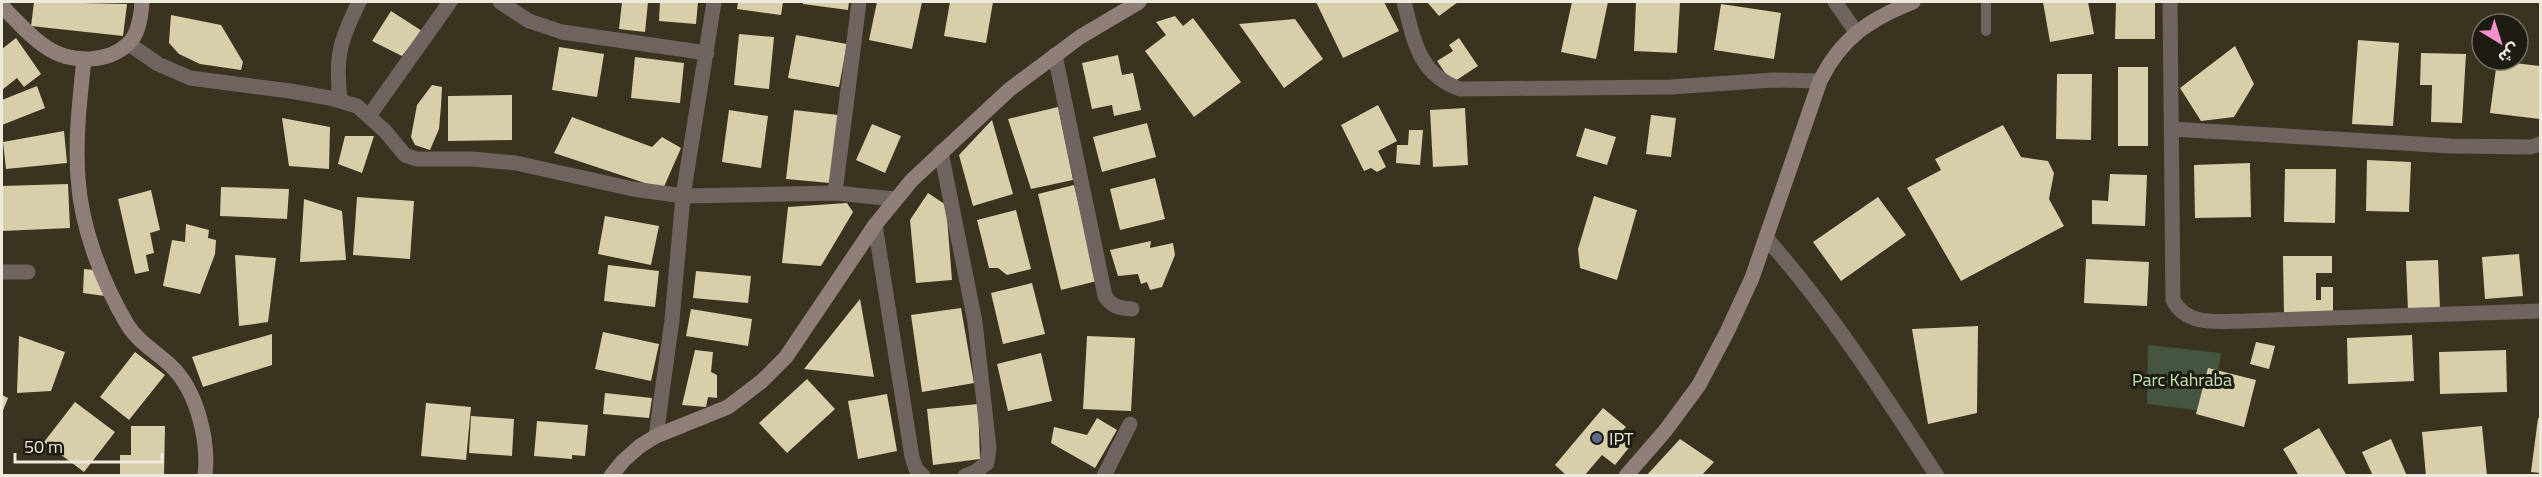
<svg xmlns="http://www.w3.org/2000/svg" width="2542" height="477" font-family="'Titillium Web','Noto Sans Arabic',sans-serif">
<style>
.green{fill:#46553f}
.building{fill:#d8ceaa}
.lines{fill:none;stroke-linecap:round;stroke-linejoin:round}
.lane{stroke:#6f6460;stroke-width:10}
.street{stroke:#6f6460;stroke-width:15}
.secondary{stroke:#907e79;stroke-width:15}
.service-dot{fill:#5c6f8a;stroke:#1d1b12;stroke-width:2}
.labels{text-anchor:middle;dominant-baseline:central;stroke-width:6;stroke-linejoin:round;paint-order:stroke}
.park-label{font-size:18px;fill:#c3e6b2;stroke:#1d1b12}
.poi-label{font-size:18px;fill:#edeadd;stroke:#1d1b12;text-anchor:start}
</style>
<rect width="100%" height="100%" fill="#39331f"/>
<polygon class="green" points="2148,345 2221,353 2212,412 2147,404"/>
<g class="building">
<polygon points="34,2 127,4 123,36 31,26"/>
<polygon points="622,2 648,2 645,32 619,29"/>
<polygon points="660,2 698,2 696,24 659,21"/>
<polygon points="738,2 783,2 781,15 737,9"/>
<polygon points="803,2 849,2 848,10 803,4"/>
<polygon points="877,2 922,2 912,49 869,40"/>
<polygon points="950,2 993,2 986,43 944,36"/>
<polygon points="1316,2 1384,2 1399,31 1343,58"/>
<polygon points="1427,2 1458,2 1439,16"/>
<polygon points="1572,2 1608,2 1596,59 1561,52"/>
<polygon points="1636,2 1680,2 1677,53 1634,51"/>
<polygon points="2043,2 2088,2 2094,34 2050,42"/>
<polygon points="2116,2 2155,2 2155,39 2115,39"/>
<polygon points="1721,4 1781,13 1774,59 1714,50"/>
<polygon points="391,11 422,31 402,56 372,41"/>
<polygon points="171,15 221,25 243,62 241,70 200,64 179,54 169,43"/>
<polygon points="1175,16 1183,26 1193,18 1241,82 1194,117 1145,51 1166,35 1156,22"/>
<polygon points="1295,19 1323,59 1284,88 1239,24"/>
<polygon points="739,34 774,37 769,89 734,85"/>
<polygon points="796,35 847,44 839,87 788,78"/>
<polygon points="16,38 41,74 24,87 17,78 2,90 2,49"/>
<polygon points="1459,38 1478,66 1452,83 1437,61 1453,51 1449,45"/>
<polygon points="2358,40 2399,43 2393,126 2352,124"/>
<polygon points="2235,46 2254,84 2234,117 2201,121 2180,88"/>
<polygon points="559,47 604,54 597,97 552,90"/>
<polygon points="2421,53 2466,54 2462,123 2431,122 2432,85 2420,85"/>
<polygon points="1118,55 1122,75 1133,73 1141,110 1114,116 1112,105 1092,109 1082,63"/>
<polygon points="635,57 684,63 680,103 631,98"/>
<polygon points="2497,61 2540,66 2540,119 2490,113"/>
<rect x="2118" y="67" width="30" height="79"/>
<polygon points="2057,74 2092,74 2091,140 2056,139"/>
<polygon points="432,85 442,87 441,106 439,129 430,150 415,145 411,137 417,105"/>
<polygon points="37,86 45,108 2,125 2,100"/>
<polygon points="512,95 512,140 448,141 448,96"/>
<polygon points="1378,105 1397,141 1378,151 1386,167 1377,172 1371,168 1364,171 1341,125"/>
<polygon points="1058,107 1073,180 1031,189 1008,119"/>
<polygon points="1465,108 1468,165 1433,167 1430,110"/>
<polygon points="729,110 768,116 761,168 722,162"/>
<polygon points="794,110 838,115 830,183 786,179"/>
<polygon points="1651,115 1676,118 1671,157 1646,154"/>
<polygon points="572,117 652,147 662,137 681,148 663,189 554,153"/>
<polygon points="282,118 330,127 329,169 289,166"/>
<polygon points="992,120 1013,194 973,206 959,155"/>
<polygon points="1147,123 1156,157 1102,172 1093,137"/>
<polygon points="872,124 901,136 885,173 856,160"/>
<polygon points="2003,125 2021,157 2048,161 2054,173 2049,199 2064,226 1961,281 1907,188 1941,170 1935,159"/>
<polygon points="1585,128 1616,137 1607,165 1576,156"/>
<polygon points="1409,130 1423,130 1420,165 1396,163 1397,145 1408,145"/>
<polygon points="64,131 67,163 6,169 3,142"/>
<polygon points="345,136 374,136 362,173 338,164"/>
<polygon points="2367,160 2411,162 2409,212 2366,211"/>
<polygon points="2250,163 2251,217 2195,218 2194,165"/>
<polygon points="2285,169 2336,169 2335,223 2284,222"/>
<polygon points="2110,174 2147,175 2145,226 2092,224 2092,200 2108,201"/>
<polygon points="1155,178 1165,219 1120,230 1110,189"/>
<polygon points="68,184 70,228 2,231 2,186"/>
<polygon points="1074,185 1097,281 1061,290 1038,194"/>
<polygon points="221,187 289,189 287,219 220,216"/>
<polygon points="151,190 160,230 150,233 154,253 146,255 149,271 135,274 118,199"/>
<polygon points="928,193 946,205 952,280 916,283 910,220"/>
<polygon points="1594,196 1637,210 1617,280 1580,268 1578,249"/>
<polygon points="357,197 414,201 410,259 353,255"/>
<polygon points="1878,197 1906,235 1841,281 1813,242"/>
<polygon points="304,199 342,211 346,260 300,262"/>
<polygon points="847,203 853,212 821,266 782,263 788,207"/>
<polygon points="1016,210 1031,269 1007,275 998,268 989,268 977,220"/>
<polygon points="605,216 659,226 651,265 598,254"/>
<polygon points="186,224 209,230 208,238 216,240 215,254 200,294 163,286 172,240 185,242"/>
<polygon points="1151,241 1150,248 1173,243 1175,255 1162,287 1150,290 1147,282 1141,284 1138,274 1118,276 1110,250"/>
<polygon points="2519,254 2523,296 2485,299 2482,257"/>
<polygon points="235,255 276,258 268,322 239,326"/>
<polygon points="2283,256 2332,256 2332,273 2316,273 2316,300 2321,300 2321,287 2333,287 2333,315 2284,316"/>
<polygon points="2086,259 2149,262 2147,306 2084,303"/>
<polygon points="2438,260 2440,310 2408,311 2406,261"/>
<polygon points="608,265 659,271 655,307 604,301"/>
<polygon points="84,269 95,270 105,296 83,293"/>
<polygon points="696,271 751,276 748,303 693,298"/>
<polygon points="1032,283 1045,334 1003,344 991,293"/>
<polygon points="860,299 874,377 804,369"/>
<polygon points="961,308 974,383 922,392 911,315"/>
<polygon points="691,309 752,319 748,346 686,336"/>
<polygon points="1978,326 1977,413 1928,424 1912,329"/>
<polygon points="603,332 659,344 651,381 595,369"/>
<polygon points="272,334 272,365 203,387 192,357"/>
<polygon points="2412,335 2414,381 2348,384 2347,338"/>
<polygon points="19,336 65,352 51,391 17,393"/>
<polygon points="1087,336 1135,338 1131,411 1083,409"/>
<polygon points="2256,342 2275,346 2269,369 2250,364"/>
<polygon points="695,350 713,352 711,372 717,375 717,398 708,397 706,407 682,405"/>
<polygon points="2506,350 2507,392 2440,394 2439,352"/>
<polygon points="135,352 165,375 129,420 100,397"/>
<polygon points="1041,353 1052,401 1008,411 997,364"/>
<polygon points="2208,368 2256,380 2244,427 2196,414"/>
<polygon points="807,379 835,409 787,453 759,423"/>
<polygon points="605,393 652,398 649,418 603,414"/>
<polygon points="887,394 897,451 858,459 848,401"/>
<polygon points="2,395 8,398 2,413"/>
<polygon points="75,402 115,432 84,472 44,442"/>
<polygon points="426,403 471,407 466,460 421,456"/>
<polygon points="978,404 980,459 933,465 927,409"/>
<polygon points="1603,408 1626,427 1619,434 1631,445 1615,465 1602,455 1584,476 1567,476 1555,465"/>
<polygon points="471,416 514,419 512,456 469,453"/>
<polygon points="1097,418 1117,430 1095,468 1051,443 1054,427 1087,435"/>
<polygon points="2538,418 2540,418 2540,473 2531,472"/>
<polygon points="537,421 588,425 585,456 572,455 572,459 534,456"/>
<polygon points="131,426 165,426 164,476 120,476 120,455 131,455"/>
<polygon points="2482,426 2487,476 2426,476 2422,432"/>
<polygon points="2319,428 2347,476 2299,476 2283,449"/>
<polygon points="1680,439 1714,462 1701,476 1646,476"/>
<polygon points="2391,439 2407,476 2373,476 2362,452"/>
</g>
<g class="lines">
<polyline class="lane" points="1986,2 1986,31"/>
<g class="street">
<polyline points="500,2 529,21 562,32 707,53"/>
<path d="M1404,2C1414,40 1418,74 1460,89L1671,87L1773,80L1820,81"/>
<polyline points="1835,2 1856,32"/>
<path d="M2170,2L2173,300C2187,327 2218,321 2245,321L2540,311"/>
<polyline points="129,44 158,64 190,78 290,91 330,98 357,106 385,131 405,155 416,159 472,159 516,163 633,189 683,196 835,193 895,199"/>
<path d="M1055,55L1105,296C1112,307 1119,308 1132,309"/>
<path d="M340,100C335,56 340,41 359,2"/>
<polyline points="369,116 450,2"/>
<polyline points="2172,129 2451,146 2531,147 2540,144"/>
<polyline points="941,152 975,322 989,448 987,463 975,472 965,476"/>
<polyline points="835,193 859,2"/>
<polyline points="875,225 912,457 916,469 923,476"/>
<path d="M1766,238C1831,311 1883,393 1937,476"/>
<polyline points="2,272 28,272"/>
<polyline points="656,436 672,320 683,196 714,2"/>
<polyline points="1104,476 1130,424"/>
</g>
<g class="secondary">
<path d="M2,6C16,20 31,38 49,49C71,63 108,63 128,44C139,34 141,16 142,2"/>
<path d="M84,59C80,98 75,138 78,178C81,227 102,282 127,324C137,341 156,352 170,365C197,390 209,440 205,476"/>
<polyline points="611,476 623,461 640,446 656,436 728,407 762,381 786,357 875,225 912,180 1010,89 1080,37 1139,2"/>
<path d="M1626,476L1665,431L1699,385L1727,332L1752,278L1820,81C1841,38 1870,19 1913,2"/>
</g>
</g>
<circle class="service-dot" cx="1597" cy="438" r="6"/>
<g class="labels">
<g class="park-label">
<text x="2182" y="379">Parc Kahraba</text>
</g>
<g class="poi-label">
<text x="1609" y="438">IPT</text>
</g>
</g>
<rect width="2542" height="477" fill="none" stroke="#edeadd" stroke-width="6"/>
<g transform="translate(2500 42) rotate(142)"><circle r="28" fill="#1d1b12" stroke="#706e63" stroke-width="1.5"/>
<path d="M0-4.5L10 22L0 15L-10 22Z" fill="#f790cd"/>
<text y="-9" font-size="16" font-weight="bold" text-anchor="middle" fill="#edeadd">ش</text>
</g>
<path d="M15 453v9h147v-9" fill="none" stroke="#edeadd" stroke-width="3"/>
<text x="24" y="453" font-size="18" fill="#edeadd" stroke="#1d1b12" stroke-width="4.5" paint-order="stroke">50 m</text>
</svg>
